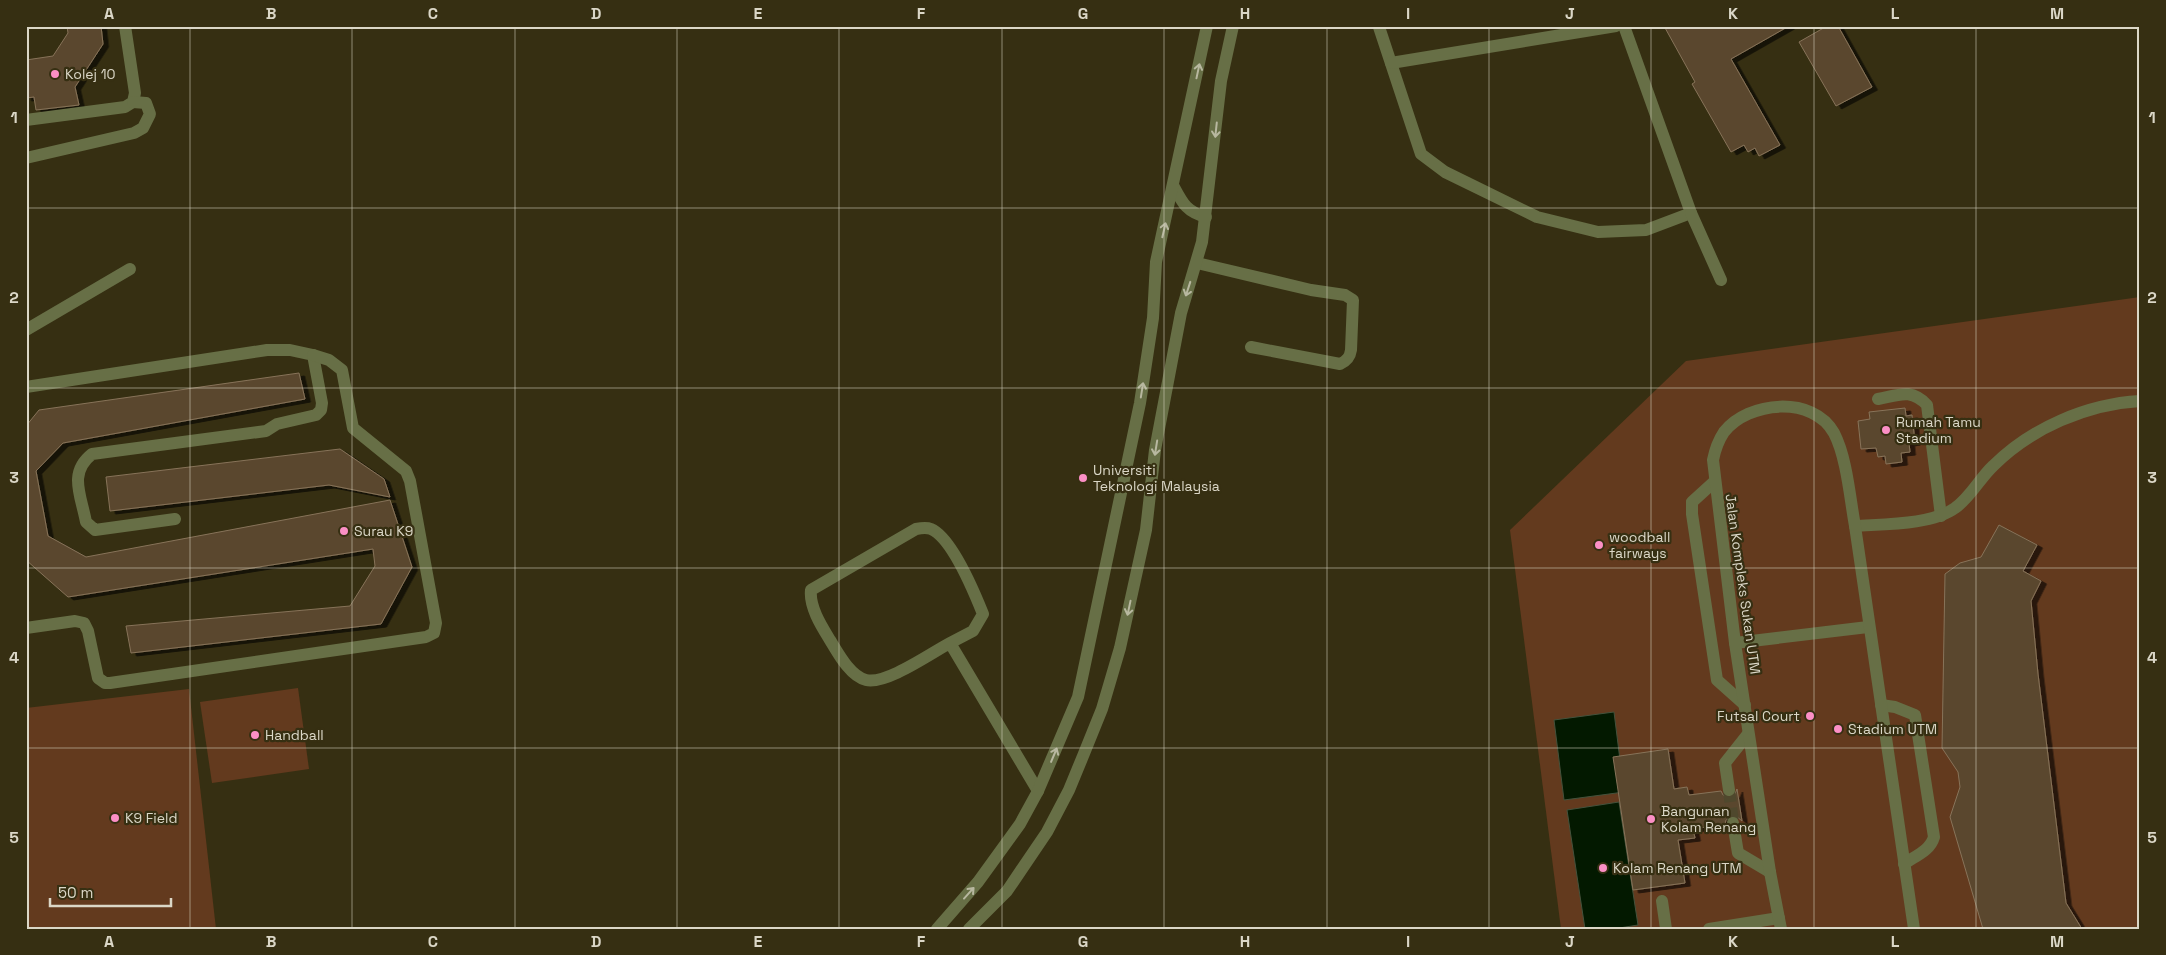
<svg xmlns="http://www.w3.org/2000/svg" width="2166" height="955" font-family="'Space Grotesk',sans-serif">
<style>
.green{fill:#633a1e}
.water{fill:#031900;stroke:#44523c}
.building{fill:#5a472e;stroke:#877359;filter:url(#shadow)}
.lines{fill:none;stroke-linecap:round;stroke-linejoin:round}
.minor-tunnel{stroke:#4f482d;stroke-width:12;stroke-dasharray:12 6;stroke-linecap:butt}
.minor{stroke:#676f46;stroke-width:12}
.oneway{stroke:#b8b8a0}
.grid{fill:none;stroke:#dbd7c7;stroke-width:1;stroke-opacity:0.55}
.poi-dot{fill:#fb8fc5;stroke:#362f12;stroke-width:2}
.labels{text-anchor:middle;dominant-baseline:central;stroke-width:4.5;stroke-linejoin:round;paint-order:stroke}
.poi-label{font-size:14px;fill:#dbd7c7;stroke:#362f12;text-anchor:start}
.street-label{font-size:14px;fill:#dbd7c7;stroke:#362f12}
.neatline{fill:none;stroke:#dbd7c7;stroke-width:2}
.grid-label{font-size:16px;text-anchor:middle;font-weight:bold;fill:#dbd7c7}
</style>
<defs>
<filter id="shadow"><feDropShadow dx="5.5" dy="3" stdDeviation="0" flood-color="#0009"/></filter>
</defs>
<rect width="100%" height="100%" fill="#362f12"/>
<g class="green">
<polygon points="2140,297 2140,929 1561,929 1510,530 1686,361"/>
<polygon points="298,688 309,769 212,783 200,702"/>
<polygon points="189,689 216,929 26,929 26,708"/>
</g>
<g class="water">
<polygon points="1614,712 1624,792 1564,800 1554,720"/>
<polygon points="1619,802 1638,925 1613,929 1585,929 1567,810"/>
</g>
<g class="building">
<polygon points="67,26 101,26 103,44 75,87 79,105 36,110 34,97 26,98 26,60 53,56 68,33"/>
<polygon points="1664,26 1789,26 1731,59 1780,145 1759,156 1755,148 1748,152 1744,145 1731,152 1692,84 1695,82"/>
<polygon points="1827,26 1838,26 1872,87 1836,106 1799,42"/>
<polygon points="299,373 305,399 63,443 36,471 48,536 86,557 390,500 412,567 381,624 131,653 126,626 350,606 375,566 373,549 68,597 26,560 26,426 39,410"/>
<polygon points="1905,408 1906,416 1912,415 1915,442 1909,443 1910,452 1901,453 1902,462 1886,464 1885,456 1878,457 1876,448 1861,449 1858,421 1870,419 1869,412"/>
<polygon points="340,449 384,479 390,497 329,485 110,511 106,477"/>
<polygon points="1999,525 2037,545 2023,571 2041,581 2031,601 2038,674 2066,903 2082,929 1983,929 1950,817 1960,787 1958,772 1942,748 1945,574 1960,563 1981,557"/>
<polygon points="1668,749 1674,789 1687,787 1689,795 1721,791 1723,795 1730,798 1734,796 1737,789 1742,821 1736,816 1731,815 1726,820 1725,824 1693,829 1695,838 1678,840 1685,883 1633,890 1613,757"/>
</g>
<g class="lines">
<polyline class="minor-tunnel" points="1729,790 1733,823"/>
<g class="minor">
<polyline points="1379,27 1421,154 1445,172 1537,217 1598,232 1646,230 1691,213 1624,26"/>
<polyline points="1391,63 1616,26"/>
<polyline points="26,120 125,107 133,102 135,93 125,26"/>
<polyline points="26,158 134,133 143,128 150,114 146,103 133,102"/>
<path d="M1174,187C1183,204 1187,212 1206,217"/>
<polyline points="1691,213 1721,280"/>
<path d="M1197,263L1311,290L1345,295L1353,300L1351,350C1350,357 1347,361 1340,364L1251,347"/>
<polyline points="26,330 130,269"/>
<path d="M26,387L267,350H290L313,355L322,403L321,410L316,415L277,424L266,431L92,454C68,473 81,495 86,522L95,530L175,519"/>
<path d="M1878,399C1899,395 1911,388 1927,405L1941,516"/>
<polyline points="1714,482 1692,502 1692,514 1717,680 1745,705"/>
<path d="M1855,526C1883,524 1932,525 1955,508C1970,498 1980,478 1993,466C2031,428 2087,404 2140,401"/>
<polyline points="26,628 75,621 84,623 88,631 98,678 105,683 110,683 426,637 434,633 436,623 410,481 406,471 353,428 342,370 329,360 313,355"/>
<path d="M950,643C931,653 886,685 866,680C850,676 838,653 830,640C822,627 809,607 811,590L916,529C921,528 926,527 931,529C952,538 975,594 983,614L973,631L950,643L1038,791"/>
<polyline points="1735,643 1868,627"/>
<path d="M1881,705L1895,707L1915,715L1934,837C1930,851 1915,856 1904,864"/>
<polyline points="1729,790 1725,763 1748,734"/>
<polyline points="1733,823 1738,853 1770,872"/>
<polyline points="1662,901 1666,929"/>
<polyline points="937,929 978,882 1020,824 1038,791 1078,697 1140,403 1153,318 1156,262 1207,26"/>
<polyline points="969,929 1007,891 1047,832 1069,790 1083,756 1102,709 1120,648 1146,530 1155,450 1181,313 1202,242 1221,81 1233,26"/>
<polyline points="1709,929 1779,918"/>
<path d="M1781,929L1770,872L1735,643L1713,460C1715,450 1718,441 1724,432C1748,401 1813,395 1834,433C1847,458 1850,499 1855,526L1914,929"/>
</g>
</g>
<defs><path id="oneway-shaft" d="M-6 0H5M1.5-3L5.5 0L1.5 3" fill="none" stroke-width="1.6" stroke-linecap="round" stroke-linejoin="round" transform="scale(1.25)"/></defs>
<g class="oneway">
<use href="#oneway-shaft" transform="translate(1198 71) rotate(-78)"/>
<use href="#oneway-shaft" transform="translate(1216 130) rotate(96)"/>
<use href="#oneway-shaft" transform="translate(1164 230) rotate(-77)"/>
<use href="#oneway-shaft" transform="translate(1188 289) rotate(108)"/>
<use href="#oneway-shaft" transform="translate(1142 390) rotate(-81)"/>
<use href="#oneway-shaft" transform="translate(1156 448) rotate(99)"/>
<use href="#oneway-shaft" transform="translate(1129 608) rotate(102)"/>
<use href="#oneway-shaft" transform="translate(1054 755) rotate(-67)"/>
<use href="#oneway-shaft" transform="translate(969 893) rotate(-48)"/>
</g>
<path class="grid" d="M190,26V929M352,26V929M515,26V929M677,26V929M839,26V929M1002,26V929M1164,26V929M1327,26V929M1489,26V929M1651,26V929M1814,26V929M1976,26V929M26,208H2140M26,388H2140M26,568H2140M26,748H2140"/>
<g class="poi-dot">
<circle cx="55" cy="74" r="5"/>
<circle cx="1886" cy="430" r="5"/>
<circle cx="1083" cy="478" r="5"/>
<circle cx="344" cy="531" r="5"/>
<circle cx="1599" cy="545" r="5"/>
<circle cx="1810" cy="716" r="5"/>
<circle cx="1838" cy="729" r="5"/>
<circle cx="255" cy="735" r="5"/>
<circle cx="115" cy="818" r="5"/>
<circle cx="1651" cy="819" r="5"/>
<circle cx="1603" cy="868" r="5"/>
</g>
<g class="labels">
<g class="poi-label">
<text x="65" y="74">Kolej 10</text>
<text x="1896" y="422">Rumah Tamu<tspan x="1896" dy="16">Stadium</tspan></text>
<text x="1093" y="470">Universiti<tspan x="1093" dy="16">Teknologi Malaysia</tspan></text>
<text x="354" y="531">Surau K9</text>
<text x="1609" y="537">woodball<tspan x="1609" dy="16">fairways</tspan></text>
<text x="1800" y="716" text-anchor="end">Futsal Court</text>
<text x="1848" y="729">Stadium UTM</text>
<text x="265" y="735">Handball</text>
<text x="1661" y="811">Bangunan<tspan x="1661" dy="16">Kolam Renang</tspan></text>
<text x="125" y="818">K9 Field</text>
<text x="1613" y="868">Kolam Renang UTM</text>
</g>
<g class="street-label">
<text transform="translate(1743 584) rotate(82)">Jalan Kompleks Sukan UTM</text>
</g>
</g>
<rect width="2166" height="955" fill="none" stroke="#362f12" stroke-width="55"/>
<path d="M50 898v8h121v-8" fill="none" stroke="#dbd7c7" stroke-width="2.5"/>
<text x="58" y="898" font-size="15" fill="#dbd7c7" stroke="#362f12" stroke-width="4" paint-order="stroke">50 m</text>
<rect x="28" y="28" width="2110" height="900" class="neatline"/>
<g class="grid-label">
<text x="109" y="19">A</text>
<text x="271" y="19">B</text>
<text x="433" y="19">C</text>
<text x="596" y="19">D</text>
<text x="758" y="19">E</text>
<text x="921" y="19">F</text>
<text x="1083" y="19">G</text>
<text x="1245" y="19">H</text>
<text x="1408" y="19">I</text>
<text x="1570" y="19">J</text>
<text x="1733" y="19">K</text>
<text x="1895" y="19">L</text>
<text x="2057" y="19">M</text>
<text x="14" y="123">1</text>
<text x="2152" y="123">1</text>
<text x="14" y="303">2</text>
<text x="2152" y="303">2</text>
<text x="14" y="483">3</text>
<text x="2152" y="483">3</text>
<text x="14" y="663">4</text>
<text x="2152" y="663">4</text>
<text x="14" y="843">5</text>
<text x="2152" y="843">5</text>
<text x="109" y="947">A</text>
<text x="271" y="947">B</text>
<text x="433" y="947">C</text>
<text x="596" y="947">D</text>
<text x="758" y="947">E</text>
<text x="921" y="947">F</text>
<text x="1083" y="947">G</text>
<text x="1245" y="947">H</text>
<text x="1408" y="947">I</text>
<text x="1570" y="947">J</text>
<text x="1733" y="947">K</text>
<text x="1895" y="947">L</text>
<text x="2057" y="947">M</text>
</g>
</svg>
